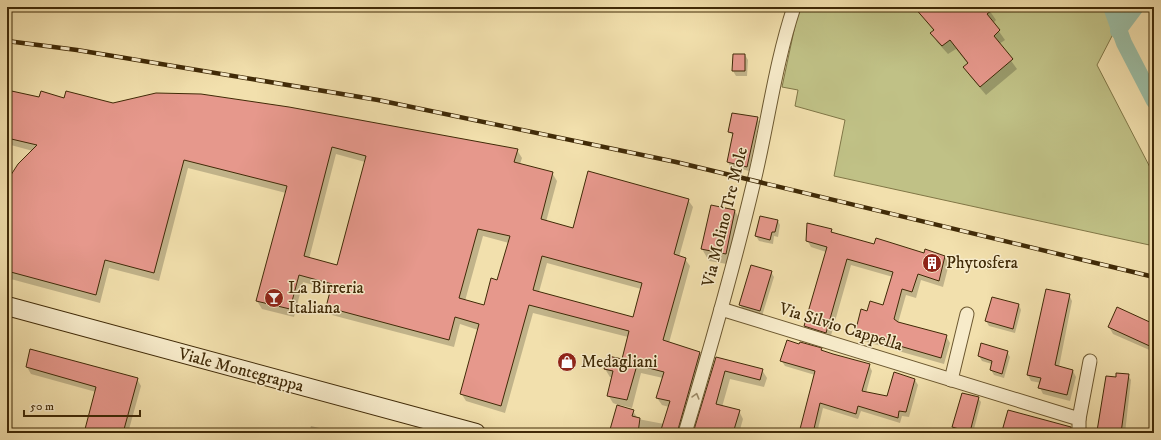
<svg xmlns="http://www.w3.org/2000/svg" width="1161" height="440" font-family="'IM FELL DW Pica',serif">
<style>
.green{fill:#c0c186;stroke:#807646}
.shadow{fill:#0003;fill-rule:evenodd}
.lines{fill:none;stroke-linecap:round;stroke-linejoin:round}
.canal{stroke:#9cbea5;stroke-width:16}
.building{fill:#e6988c;stroke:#402a07;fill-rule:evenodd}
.street-casing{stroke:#6c5830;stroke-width:15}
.secondary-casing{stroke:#402a07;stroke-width:20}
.street{stroke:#f7ebca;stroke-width:13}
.secondary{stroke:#f7ebca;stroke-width:18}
.rail-casing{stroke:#402a07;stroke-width:4.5}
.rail{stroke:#f7ebca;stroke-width:3;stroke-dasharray:9;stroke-linecap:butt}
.oneway{stroke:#9c8a68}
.labels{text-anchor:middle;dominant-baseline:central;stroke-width:3;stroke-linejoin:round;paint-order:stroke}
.street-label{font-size:17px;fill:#402a07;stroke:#f7ebca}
.poi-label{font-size:17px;fill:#402a07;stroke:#f7ebca;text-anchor:start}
</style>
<rect width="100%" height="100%" fill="#f2e0ad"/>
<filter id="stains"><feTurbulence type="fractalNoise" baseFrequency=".005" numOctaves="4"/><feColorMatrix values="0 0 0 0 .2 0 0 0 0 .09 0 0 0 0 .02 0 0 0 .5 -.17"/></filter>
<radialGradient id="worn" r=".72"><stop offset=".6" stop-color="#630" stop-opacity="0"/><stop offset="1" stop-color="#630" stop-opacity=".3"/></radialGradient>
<polygon class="green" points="799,7 1127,7 1097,65 1154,175 1154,246 834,176 845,120 795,106 798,90 782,87"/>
<g class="shadow">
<polygon points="925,7 987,7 996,20 993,23 1005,40 999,44 1017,69 986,95 970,76 965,67 968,64 956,49 948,54 937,42 932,33 934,31 919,11"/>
<polygon points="745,55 748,60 747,76 736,76 733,71"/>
<path d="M7,91L40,98L65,99L517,150L522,158L520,164L552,173L557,181L546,222L574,229L688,200L693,207L679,257L685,259L690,266L669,343L700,353L704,361L683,433H624L613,423L618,405L613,403L608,395L612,377H610L605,369L622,361L628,337L533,313L505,413L466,401L461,393L478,330L460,324L454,347L343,318L332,315L327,307L331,290L303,282L294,317L262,309L257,301L286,193L188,168L159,281L109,268L100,303L7,278V183L33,151L7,144ZM336,154L365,162L337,266L309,259ZM483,236L509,243L498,281L485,306L465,301ZM547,263L641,289L634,318L539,292ZM641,373L663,378L657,398L662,405L669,407L664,424L638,419L633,411L619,407L620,405L632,408Z"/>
<polygon points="757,118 759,122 749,171 730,166 728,162 734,136 729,132"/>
<polygon points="735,211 742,223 733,265 709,261 702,249"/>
<polygon points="778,221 780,225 778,237 774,236 773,244 759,241 756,236"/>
<polygon points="831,230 833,234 875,245 945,257 949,264 943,287 921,280 916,298 906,295 898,323 946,336 950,343 944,364 860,340 856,333 884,306 893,277 851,265 830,339 809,333 805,326 826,252 811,247 807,240"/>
<polygon points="771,272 774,277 762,316 743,310 740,305"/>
<polygon points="1069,295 1072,301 1059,367 1073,371 1076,377 1070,401 1043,394 1040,388 1041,383 1031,381 1028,375"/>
<polygon points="993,298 1019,305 1021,310 1015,333 989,326 986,321"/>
<polygon points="1154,325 1154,352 1113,334 1109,327"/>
<polygon points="800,345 821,349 822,352 869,365 872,371 866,393 888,398 915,380 918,385 909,417 902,416 900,423 861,411 858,419 823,408 817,433 800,433 815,375 785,366 781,360"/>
<polygon points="1007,352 1010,357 1004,378 994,375 991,370 992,364 982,361 979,356"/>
<polygon points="717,358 762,370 767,378 764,387 730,379 722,407 739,411 743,419 739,433 694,433"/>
<polygon points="27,367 137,379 141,386 128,433 85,433 96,392 31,374"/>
<polygon points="1128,375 1131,380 1125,433 1099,433 1101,408 1116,378"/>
<polygon points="963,394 978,398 981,402 973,433 952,433"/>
<polygon points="311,426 340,433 309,433"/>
</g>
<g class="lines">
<g class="canal">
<polyline points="1111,7 1124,43 1154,101"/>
<polyline points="1118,31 1136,7"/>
</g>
</g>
<g class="building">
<polygon points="914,7 996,7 987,14 1000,30 994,36 1013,59 980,87 963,67 968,63 950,40 942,46 930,33 934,30"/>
<polygon points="733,54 745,54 745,71 732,71"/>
<path d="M7,90L39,97L41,91L64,98L66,91L113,103L156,93L201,94L289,107L518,149L514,162L553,172L541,219L573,228L588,171L689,199L674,254L686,258L663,340L700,352L677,433H660L670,401L656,398L664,372L637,365L627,400L607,396L613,371L604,369L608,356L622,359L629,331L529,305L501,406L460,394L479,324L455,317L449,340L337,310L326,307L332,284L299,275L290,309L256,301L287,186L184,160L154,273L105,260L96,295L7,271V181L18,164L37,145L7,138ZM332,147L366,156L337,265L304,256ZM478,229L510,236L497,280L491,278L484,305L459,298ZM542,256L642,283L633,317L533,290Z"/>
<polygon points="732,113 758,117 747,167 727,162 733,133 728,132"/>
<polygon points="711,205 735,210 726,254 701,249"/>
<polygon points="760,216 778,220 775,232 772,232 770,240 755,236"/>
<polygon points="807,223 832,229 831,232 874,244 876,238 924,253 925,249 945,256 939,281 918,274 912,292 902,289 894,319 898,322 947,335 941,358 855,333 861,309 867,311 870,301 883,305 893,272 847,259 826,333 804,326 827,247 806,241"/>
<polygon points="751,265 772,271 760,311 739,305"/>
<polygon points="1046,289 1070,294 1055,365 1073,370 1067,395 1038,388 1041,378 1027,375"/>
<polygon points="992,297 1019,304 1013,329 985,321"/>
<polygon points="1117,307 1154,324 1154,348 1108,327"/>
<polygon points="787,340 799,344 800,342 822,348 821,350 833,354 870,364 862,391 887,396 894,372 915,379 906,412 899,411 898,418 858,406 856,414 820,403 813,433 799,433 815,371 780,361"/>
<polygon points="981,343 1008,351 1002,374 990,370 992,361 978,356"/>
<polygon points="30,349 138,378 123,433 84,433 96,387 26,367"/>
<polygon points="716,357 763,369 760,380 725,371 716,404 740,410 733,433 693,433"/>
<polygon points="1116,373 1129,374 1121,433 1097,431 1106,376 1116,377"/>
<polygon points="962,393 979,397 970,432 952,427"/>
<polygon points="617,405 634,410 632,416 640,418 638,433 609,433"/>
<polygon points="1008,410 1071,427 1071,433 1011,433 1002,431"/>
</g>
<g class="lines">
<g class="street-casing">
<g id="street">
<polyline points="721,309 1079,419 1079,433"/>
<polyline points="951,380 967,314"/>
<polyline points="1079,419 1090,361"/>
<path d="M685,433C710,350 734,266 754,181C768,123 775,64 794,7"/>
</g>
</g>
<g class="secondary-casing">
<polyline id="secondary" points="7,306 476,433"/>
</g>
<use href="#street" class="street"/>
<use href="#secondary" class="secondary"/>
<g class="rail-casing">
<polyline id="rail" points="7,41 77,50 378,100 676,162 1154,277"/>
</g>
<use href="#rail" class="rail"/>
</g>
<defs><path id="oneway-chevron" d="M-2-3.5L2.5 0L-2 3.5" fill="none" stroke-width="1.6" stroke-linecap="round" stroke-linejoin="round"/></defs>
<use class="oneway" href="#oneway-chevron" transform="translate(696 396) rotate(-74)"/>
<defs>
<g id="building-disc" transform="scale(1)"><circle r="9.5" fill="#8f2418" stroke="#f7ebca"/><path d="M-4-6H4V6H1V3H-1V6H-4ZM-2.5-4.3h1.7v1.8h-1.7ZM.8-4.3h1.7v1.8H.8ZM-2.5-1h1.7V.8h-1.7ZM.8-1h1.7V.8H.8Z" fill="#fff"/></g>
<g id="bar-disc" transform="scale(1)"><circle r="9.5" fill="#8f2418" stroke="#f7ebca"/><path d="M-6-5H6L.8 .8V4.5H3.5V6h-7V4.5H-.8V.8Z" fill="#fff"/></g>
<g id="shop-disc" transform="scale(1)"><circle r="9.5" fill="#8f2418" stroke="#f7ebca"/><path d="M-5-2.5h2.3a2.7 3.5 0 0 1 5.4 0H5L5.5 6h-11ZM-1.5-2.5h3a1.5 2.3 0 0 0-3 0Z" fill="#fff"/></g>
</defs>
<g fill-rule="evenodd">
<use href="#building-disc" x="932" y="263"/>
<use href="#bar-disc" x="274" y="298"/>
<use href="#shop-disc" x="567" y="362"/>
</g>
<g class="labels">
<g class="street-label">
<text transform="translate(725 217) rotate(-76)">Via Molino Tre Mole</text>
<text transform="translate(841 327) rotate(17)">Via Silvio Cappella</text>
<text transform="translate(241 370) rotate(15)">Viale Montegrappa</text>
</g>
<g class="poi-label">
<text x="946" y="263">Phytosfera</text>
<text x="288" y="288">La Birreria<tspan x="288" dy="20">Italiana</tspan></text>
<text x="581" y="362">Medagliani</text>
</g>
</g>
<rect width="1161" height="440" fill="none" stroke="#f2e0ad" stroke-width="24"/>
<rect x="8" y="8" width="1145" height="424" fill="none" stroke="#402a07" stroke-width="2"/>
<rect x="12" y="12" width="1137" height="416" fill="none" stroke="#402a07"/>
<path d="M24 410v6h116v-6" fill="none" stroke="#402a07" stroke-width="2"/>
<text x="30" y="410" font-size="12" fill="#402a07" stroke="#f7ebca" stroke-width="3" paint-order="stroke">50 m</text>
<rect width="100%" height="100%" filter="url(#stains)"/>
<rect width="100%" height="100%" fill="url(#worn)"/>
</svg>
